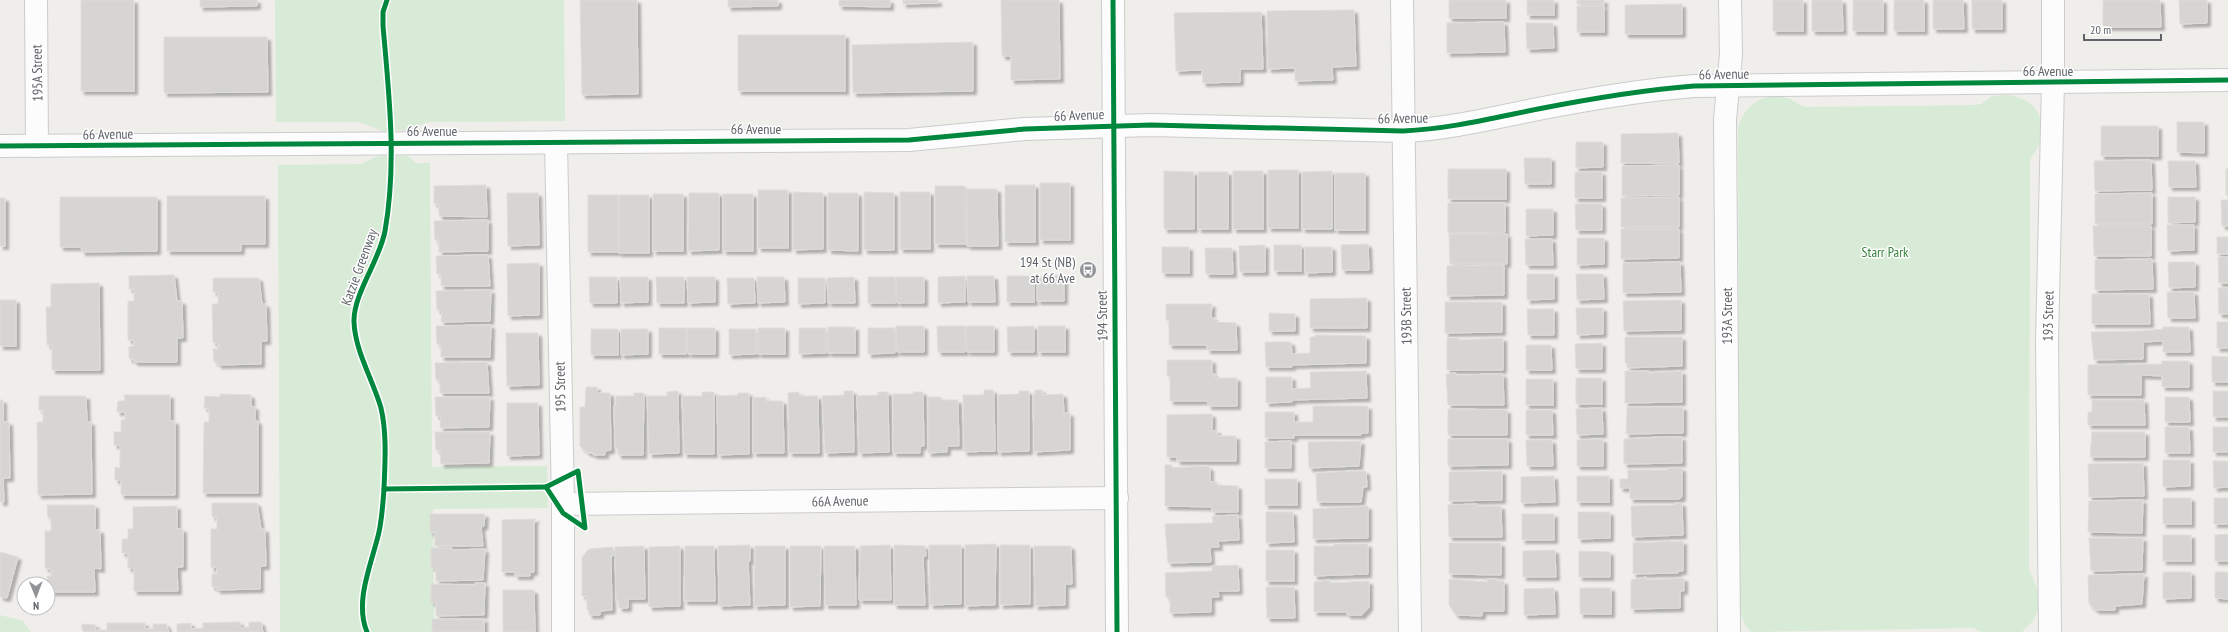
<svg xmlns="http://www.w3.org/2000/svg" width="2228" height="632" font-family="'PT Sans Narrow',sans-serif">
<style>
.green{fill:#d8ebd6}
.building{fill:#d6d5d3;stroke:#deddd9;filter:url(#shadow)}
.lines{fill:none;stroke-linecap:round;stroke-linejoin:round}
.minor-casing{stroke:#cbcccc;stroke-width:24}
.minor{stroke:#fdfcfc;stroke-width:22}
.cycleway-casing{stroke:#fff;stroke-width:8}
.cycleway{stroke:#00873e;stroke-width:5}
.labels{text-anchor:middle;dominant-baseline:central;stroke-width:3;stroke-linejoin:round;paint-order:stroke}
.street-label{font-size:14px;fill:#5f6368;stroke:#fff}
.park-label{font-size:14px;fill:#348238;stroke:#fff}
.poi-label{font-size:14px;fill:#5f6368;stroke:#fff;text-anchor:end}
</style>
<defs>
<filter id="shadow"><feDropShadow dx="3.5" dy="3.5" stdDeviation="1" flood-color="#0004"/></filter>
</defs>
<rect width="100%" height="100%" fill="#efeeea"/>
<g class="green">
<polygon points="275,0 564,0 565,121 428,122 410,130 383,131 359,122 276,122"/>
<path d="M2007,95C2035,99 2047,116 2039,144C2038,150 2032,154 2030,160L2029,569L2038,590V610L2033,621L2022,632H1981L1973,628L1751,632L1745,625L1740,612L1738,129C1743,106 1763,92 1787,98C1794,100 1799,106 1806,107L1975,105L1981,104L1992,96Z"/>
<polygon points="387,155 408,156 416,163 430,163 432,467 547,466 548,508 433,509 434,632 280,632 278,165 361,164 375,157"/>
<polygon points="0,615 23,621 31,632 0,632"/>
</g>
<g class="building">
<rect x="81" y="0" width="53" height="91"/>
<polygon points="200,0 257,0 257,6 200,7"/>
<polygon points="580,0 637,0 638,94 582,95"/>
<polygon points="728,0 778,0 778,6 728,7"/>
<polygon points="839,0 890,0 890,7 839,6"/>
<polygon points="903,0 938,0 938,3 903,4"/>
<polygon points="1001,0 1059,0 1060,79 1011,80 1011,56 1002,56"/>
<rect x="1449" y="0" width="57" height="18"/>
<rect x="1527" y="0" width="27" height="15"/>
<rect x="1577" y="0" width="27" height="4"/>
<rect x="1773" y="0" width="30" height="31"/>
<polygon points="1812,0 1842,0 1843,31 1812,31"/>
<rect x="1853" y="0" width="30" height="31"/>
<rect x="1894" y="0" width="30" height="31"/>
<polygon points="1933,0 1963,0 1964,29 1933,29"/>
<rect x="1972" y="0" width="30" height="29"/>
<polygon points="2103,0 2160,0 2161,27 2103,27"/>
<polygon points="2179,0 2207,0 2207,23 2180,24"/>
<polygon points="1682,4 1682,34 1625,34 1625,5"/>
<rect x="1577" y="6" width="27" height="26"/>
<polygon points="1354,10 1356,66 1332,67 1333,80 1295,81 1295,68 1268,69 1267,11"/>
<polygon points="1261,12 1263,69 1240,69 1240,82 1203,83 1202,70 1176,71 1174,13"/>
<polygon points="1504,22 1505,52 1447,53 1447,23"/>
<polygon points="1526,23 1553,23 1554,48 1527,49"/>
<rect x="738" y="35" width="107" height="56"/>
<polygon points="164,37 267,37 268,92 164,93"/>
<polygon points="973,42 973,91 853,93 852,45"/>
<polygon points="2177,122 2204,122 2204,153 2177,152"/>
<rect x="2101" y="126" width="57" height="30"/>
<polygon points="1678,133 1679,163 1621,163 1621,134"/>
<polygon points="1576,142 1603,142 1603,167 1576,168"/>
<polygon points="1524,158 1551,158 1551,184 1525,184"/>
<polygon points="2151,160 2152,190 2095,191 2094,161"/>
<polygon points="2168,161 2195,161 2196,187 2169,187"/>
<polygon points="1679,165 1679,195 1622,196 1622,166"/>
<rect x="1448" y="169" width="58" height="30"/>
<rect x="2226" y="169" width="2" height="26"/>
<rect x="1268" y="170" width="30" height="58"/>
<polygon points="1164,171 1194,172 1194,229 1164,229"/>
<rect x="1233" y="171" width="30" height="58"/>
<polygon points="1332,171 1332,229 1302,229 1302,172"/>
<rect x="1198" y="172" width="30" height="57"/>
<rect x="1575" y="172" width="27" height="26"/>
<rect x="1335" y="173" width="30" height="57"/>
<rect x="1040" y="183" width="30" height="57"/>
<polygon points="486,185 487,217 439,216 439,204 434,204 434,186"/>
<rect x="1005" y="185" width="30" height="57"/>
<polygon points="935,186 965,186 966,244 935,244"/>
<polygon points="967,189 997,189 998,246 967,246"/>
<rect x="758" y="190" width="30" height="58"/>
<polygon points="793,192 823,193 823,249 793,250"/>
<polygon points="864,192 894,193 894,250 864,250"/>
<rect x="900" y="192" width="30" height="57"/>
<polygon points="507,193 538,193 539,245 508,246"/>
<polygon points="689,193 719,193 719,250 688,251"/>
<polygon points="828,193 858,193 858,251 828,250"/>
<polygon points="2152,193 2152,224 2095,224 2095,194"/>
<rect x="653" y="194" width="30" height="57"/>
<rect x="723" y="194" width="30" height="57"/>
<rect x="588" y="195" width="30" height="57"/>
<rect x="619" y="195" width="30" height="58"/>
<polygon points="167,196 265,196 265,244 241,244 241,251 167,251"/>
<polygon points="60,197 157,197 157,251 82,252 81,247 60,247"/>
<polygon points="1679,197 1679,227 1621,227 1621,198"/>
<polygon points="2168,197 2195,197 2195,222 2168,223"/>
<rect x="0" y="198" width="5" height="48"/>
<polygon points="2221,200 2228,200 2228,226 2222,226"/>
<polygon points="1448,203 1505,203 1505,232 1448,233"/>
<polygon points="1575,204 1602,204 1602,230 1576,230"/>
<polygon points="1526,209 1553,209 1553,235 1526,236"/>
<polygon points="488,220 488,251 439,252 439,240 435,240 434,221"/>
<polygon points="2167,225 2194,225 2194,250 2168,251"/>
<polygon points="2093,226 2151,226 2151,256 2094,256"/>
<polygon points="1621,229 1679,229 1679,258 1621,259"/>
<polygon points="1449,234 1507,234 1507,264 1450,264"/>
<rect x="2217" y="237" width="11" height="17"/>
<polygon points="1577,238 1604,238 1604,264 1577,265"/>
<polygon points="1525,239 1552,239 1553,265 1526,265"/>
<polygon points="1368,244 1369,270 1342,270 1341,245"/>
<polygon points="1265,245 1265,272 1240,272 1239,246"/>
<rect x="1274" y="245" width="27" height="26"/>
<rect x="1162" y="247" width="27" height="26"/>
<polygon points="1305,247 1332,247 1332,272 1305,273"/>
<polygon points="1205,248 1232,248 1233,274 1206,274"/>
<polygon points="488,255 490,286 441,286 441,274 437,274 436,256"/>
<polygon points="2218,257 2228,257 2228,283 2219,283"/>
<polygon points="2152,259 2153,289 2095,290 2095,260"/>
<polygon points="1680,262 1681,292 1623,293 1623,263"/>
<polygon points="2168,262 2195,262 2195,287 2169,288"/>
<polygon points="539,263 539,315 508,316 507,264"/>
<polygon points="1504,265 1504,295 1447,296 1447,266"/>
<polygon points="1527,274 1554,274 1554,299 1527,300"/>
<polygon points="1576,274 1603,274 1604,299 1577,300"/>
<polygon points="174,275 177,301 182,301 183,338 177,338 177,362 134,362 134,359 129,359 129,347 134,346 134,340 128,340 128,301 134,301 134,289 129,289 129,276"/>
<polygon points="1064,275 1064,301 1037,301 1037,276"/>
<polygon points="965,276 965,302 938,303 938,277"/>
<polygon points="967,276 994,276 995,302 968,302"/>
<rect x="1007" y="276" width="27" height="26"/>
<polygon points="589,277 617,277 617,303 590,303"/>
<polygon points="620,277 648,277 648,302 621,303"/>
<polygon points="656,277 684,277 684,303 657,303"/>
<polygon points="687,277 715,277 715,302 688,303"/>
<polygon points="757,277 784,277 785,302 758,303"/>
<polygon points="854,277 855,303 828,303 827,278"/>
<rect x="868" y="277" width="27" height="26"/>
<polygon points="896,277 924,277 924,303 897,303"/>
<polygon points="213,278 259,278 262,304 266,304 267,341 261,341 261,364 218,365 218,362 214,362 213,349 218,349 218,342 213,343 212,304 218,304 218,292 213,292"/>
<polygon points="727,278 754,278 755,303 728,304"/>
<polygon points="798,278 825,278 825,303 798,304"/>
<polygon points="99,283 100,370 52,370 52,345 47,345 46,307 51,307 51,284"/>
<polygon points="2218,288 2228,288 2228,314 2219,314"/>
<polygon points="491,290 490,321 441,322 442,310 437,310 436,291"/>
<polygon points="2167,292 2194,292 2195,318 2168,318"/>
<polygon points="2092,294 2149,294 2150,324 2092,324"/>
<polygon points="1367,298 1367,328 1310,328 1310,299"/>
<rect x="0" y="300" width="16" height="46"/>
<polygon points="1681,300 1681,330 1624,331 1623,301"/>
<polygon points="1445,302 1502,302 1502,332 1445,333"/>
<polygon points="1166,304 1212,304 1211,318 1215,318 1214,322 1236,323 1237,350 1207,350 1207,345 1169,345 1169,320 1166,320"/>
<polygon points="1576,308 1603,308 1603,334 1577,335"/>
<polygon points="1527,309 1554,309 1554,335 1528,335"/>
<polygon points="1269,313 1295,314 1295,331 1269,331"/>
<rect x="2217" y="322" width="11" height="26"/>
<polygon points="491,325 490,357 441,357 441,344 437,344 436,326"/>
<polygon points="896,326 924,326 924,352 897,352"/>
<polygon points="937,326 965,326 965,352 938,352"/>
<polygon points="966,326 994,326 994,352 967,352"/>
<polygon points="1034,326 1034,352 1008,352 1007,327"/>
<rect x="1038" y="326" width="27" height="26"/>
<rect x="828" y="327" width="27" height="26"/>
<polygon points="2163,327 2189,327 2190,352 2163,352 2163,341 2143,342 2143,359 2094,360 2091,332 2141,331 2163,329"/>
<rect x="659" y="328" width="27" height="26"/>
<polygon points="687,328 715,328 715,354 688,354"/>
<rect x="758" y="328" width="27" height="26"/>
<polygon points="799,328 826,328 826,353 799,354"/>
<polygon points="868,328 895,328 895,353 868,354"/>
<rect x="591" y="329" width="27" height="26"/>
<polygon points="621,329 648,329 648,354 621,355"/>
<polygon points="729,329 756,329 756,354 729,355"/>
<polygon points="506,333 538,333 539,385 507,386"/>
<polygon points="1315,335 1366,336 1366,363 1292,365 1292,367 1266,367 1265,342 1291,342 1292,354 1310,353 1310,337 1315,337"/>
<polygon points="1625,337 1682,337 1682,366 1627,368 1627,363 1625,363"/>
<polygon points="1447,338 1459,338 1459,340 1503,338 1503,370 1447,370"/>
<polygon points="1602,343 1602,369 1576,369 1575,344"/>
<polygon points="1526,345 1551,345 1552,370 1526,370"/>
<polygon points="2212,356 2228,357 2228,382 2212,382"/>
<polygon points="1167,360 1212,360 1212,374 1215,374 1215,378 1237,378 1237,406 1208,406 1208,401 1170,401 1170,376 1167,376"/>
<polygon points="2162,361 2189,361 2189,387 2162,387 2162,376 2141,375 2141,395 2088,395 2088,365 2162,364"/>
<polygon points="487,362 489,393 440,393 440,380 436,380 435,363"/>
<polygon points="1366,371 1367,398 1292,400 1292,402 1266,403 1266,377 1292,377 1292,389 1311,388 1310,372"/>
<polygon points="1625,371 1649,371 1649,373 1682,371 1682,402 1625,403"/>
<polygon points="1456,373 1456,375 1503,374 1504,405 1448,405 1446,374"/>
<rect x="1576" y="378" width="26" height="26"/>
<rect x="1526" y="379" width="27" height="26"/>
<polygon points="586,387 597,387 597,393 610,393 611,450 605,451 605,455 593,455 593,453 588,453 580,446 580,407 585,407"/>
<polygon points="984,390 993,390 994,395 995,451 964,452 963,395 984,395"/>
<polygon points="1035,390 1042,390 1042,395 1063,394 1064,413 1070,413 1070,450 1034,452 1033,394 1035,394"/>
<polygon points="678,391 679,453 649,454 647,396 667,396 667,392"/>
<polygon points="844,391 853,391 854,452 825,453 822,396 844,395"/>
<polygon points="1019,391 1029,391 1029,451 998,452 998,395 1019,394"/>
<rect x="2213" y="391" width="15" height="26"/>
<polygon points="702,392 714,392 714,454 684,454 682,396 702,396"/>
<polygon points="799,392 799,396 818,396 819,453 789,453 788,393"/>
<polygon points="878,392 888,392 889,452 859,453 857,396 878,395"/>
<polygon points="913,392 923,392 924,446 920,446 920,453 893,453 893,394 913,394"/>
<polygon points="634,393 644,393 643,455 618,455 618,448 615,448 614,406 616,405 616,396 634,396"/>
<polygon points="738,393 749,393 749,454 718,455 717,396 738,395"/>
<polygon points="220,394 251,395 251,406 255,407 255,421 258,421 258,493 203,493 204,422 209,422 209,408 204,408 205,396 220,397"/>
<polygon points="124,395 170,395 170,421 175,421 175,495 121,495 121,480 115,480 115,467 120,468 120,445 114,445 114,432 121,432 121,420 125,420 125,412 117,412 118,401 125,401"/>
<polygon points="39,396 86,396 87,422 91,422 92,494 38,495 37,422 43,422 43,410 39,410"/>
<polygon points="435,397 490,397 489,427 440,428 441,416 436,416"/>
<polygon points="766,397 766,401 783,401 784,453 753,453 753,398"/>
<polygon points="928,397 941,397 941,400 958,400 959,446 947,446 947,452 928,453"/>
<polygon points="2165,397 2189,397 2190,422 2165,422"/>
<polygon points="0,400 3,400 3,422 9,422 10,478 3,478 4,502 0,502"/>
<polygon points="2092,400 2144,400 2145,425 2088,425 2088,412 2092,412"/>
<polygon points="507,403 538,403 539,455 507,456"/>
<polygon points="1313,406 1368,406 1368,433 1361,433 1361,435 1294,435 1294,438 1265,438 1265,412 1294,412 1294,422 1313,422"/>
<polygon points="1627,407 1683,407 1683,433 1626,434"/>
<polygon points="1602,408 1603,434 1577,435 1576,409"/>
<polygon points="1448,409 1507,410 1507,435 1448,435"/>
<polygon points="1526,410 1552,410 1553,435 1526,435"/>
<polygon points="1212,414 1212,431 1217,430 1217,436 1236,436 1236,461 1177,461 1177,457 1167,457 1167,415"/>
<polygon points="2165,427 2189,427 2190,453 2165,453"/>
<rect x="2213" y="427" width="15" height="25"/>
<polygon points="435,432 490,432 489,463 441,464 440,450 436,450"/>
<polygon points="2092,432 2145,432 2145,457 2090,457"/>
<polygon points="1661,437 1682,437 1682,463 1624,464 1624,439"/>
<polygon points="1448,439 1508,439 1508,465 1448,466"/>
<polygon points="1603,439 1603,466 1577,466 1577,440"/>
<polygon points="1526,440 1552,440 1553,466 1527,466"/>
<polygon points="1291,441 1291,468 1265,468 1265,442"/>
<polygon points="1361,441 1359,466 1309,468 1308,442"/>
<polygon points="2163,460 2190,460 2190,486 2163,487"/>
<polygon points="2213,461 2228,461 2228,487 2214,488"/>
<polygon points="2143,463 2144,496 2089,497 2088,464"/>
<polygon points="1165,465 1172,465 1172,468 1207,466 1210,468 1210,482 1217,482 1217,485 1238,486 1238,512 1212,512 1212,507 1165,506"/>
<polygon points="1667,468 1682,468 1682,497 1679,499 1630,499 1630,488 1620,488 1620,479 1628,479 1628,470 1667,470"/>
<polygon points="1356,471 1366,471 1367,487 1363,487 1361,502 1317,502 1316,473"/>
<polygon points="1502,471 1502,500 1449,501 1449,472"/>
<polygon points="1554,476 1555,502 1521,503 1521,477"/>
<rect x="1577" y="476" width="32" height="26"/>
<rect x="1265" y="479" width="32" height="26"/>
<rect x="2163" y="498" width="28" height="26"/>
<rect x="2214" y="498" width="14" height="26"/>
<polygon points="2143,500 2142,533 2088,532 2089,501"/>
<polygon points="212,503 257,503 261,529 265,529 266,566 260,566 260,589 217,590 217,587 212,587 212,574 217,574 217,567 211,568 211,529 217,529 217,517 212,517"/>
<polygon points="1675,503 1682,503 1683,535 1632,537 1631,506 1675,505"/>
<polygon points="1477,504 1477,506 1501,506 1502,537 1449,537 1448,505"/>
<polygon points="47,505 95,505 95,530 100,530 101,569 94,568 95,592 51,592 51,590 48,590 47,576 51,576 51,569 45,568 45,531 51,531 51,518 48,518"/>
<polygon points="177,506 177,529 183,529 183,567 177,567 178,591 134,591 134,568 128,568 128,553 122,553 122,539 128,539 128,529 133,529 133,507"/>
<polygon points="1368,506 1368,538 1313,539 1313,509"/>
<polygon points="1266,512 1293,512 1294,542 1266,543"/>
<polygon points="1578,512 1610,512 1610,538 1578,539"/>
<polygon points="430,514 485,514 484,526 481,527 483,546 435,546 435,532 430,533"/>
<rect x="1522" y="514" width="32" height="26"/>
<polygon points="1238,515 1239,540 1218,541 1219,547 1210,547 1211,562 1168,563 1165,524 1213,523 1212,516"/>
<polygon points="536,519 534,521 534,572 530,572 530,576 515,576 515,572 502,572 502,520"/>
<polygon points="2228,534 2228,561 2215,561 2215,535"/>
<rect x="2163" y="535" width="28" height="26"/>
<polygon points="2089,538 2143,538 2142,570 2091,571"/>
<polygon points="1683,541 1683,571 1678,571 1678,573 1633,574 1633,543"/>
<polygon points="1449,543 1501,543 1501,575 1449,574"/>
<polygon points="996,544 995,605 965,606 965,545"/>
<polygon points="1334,544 1368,544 1368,574 1314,576 1314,546 1334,546"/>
<polygon points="750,545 750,561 748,561 750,605 719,606 718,546"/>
<polygon points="890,545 891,600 859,600 860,546"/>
<polygon points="894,545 925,546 926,556 923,556 925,605 894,605"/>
<polygon points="929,545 961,545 961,604 930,605"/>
<polygon points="1000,545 1030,545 1030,604 1000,605"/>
<polygon points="644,546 645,599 628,599 628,608 619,608 619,601 616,601 615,547"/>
<polygon points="680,546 680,606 649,607 649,547"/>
<polygon points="685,546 714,546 715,601 684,601"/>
<polygon points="755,546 785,546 785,605 754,606"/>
<polygon points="790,546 821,546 820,606 790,607"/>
<polygon points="824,546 855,546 856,605 825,605"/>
<polygon points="1034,546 1071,546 1072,584 1065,584 1065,605 1035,606"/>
<polygon points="613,547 613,556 611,556 612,610 600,611 600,615 589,615 589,610 587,610 587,596 582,596 582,557 589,549"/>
<polygon points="431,548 452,548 452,550 485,549 483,580 436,581 436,568 431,568"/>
<rect x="1266" y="550" width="28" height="31"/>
<polygon points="1555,550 1556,577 1523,577 1523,551"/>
<polygon points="1579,551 1610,552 1610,577 1579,577"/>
<polygon points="0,552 18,557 7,598 0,597"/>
<polygon points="1238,565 1239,591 1218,591 1219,597 1211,597 1211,612 1170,613 1170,597 1166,597 1165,573 1212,571 1212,566"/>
<polygon points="2163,572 2191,572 2191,598 2163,599"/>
<polygon points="2215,572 2228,572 2228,599 2215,598"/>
<polygon points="2144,574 2142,604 2115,606 2115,610 2096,610 2089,604 2088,575"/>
<polygon points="1646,577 1646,580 1684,578 1684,591 1680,591 1680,608 1631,609 1631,580"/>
<polygon points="1449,579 1487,582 1487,579 1497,579 1497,581 1504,581 1504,611 1482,611 1482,616 1456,615 1449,605"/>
<polygon points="1330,580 1330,583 1369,581 1369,607 1362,615 1347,615 1347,612 1314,612 1314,582"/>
<polygon points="475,583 485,583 484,615 436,616 436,602 431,603 431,584 475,585"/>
<polygon points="1266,587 1294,587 1295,618 1267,618"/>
<polygon points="1554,588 1555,614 1524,615 1524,589"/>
<rect x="1580" y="588" width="31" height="26"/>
<polygon points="503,590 534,590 535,632 503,632"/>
<rect x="432" y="619" width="52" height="13"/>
<polygon points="240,622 240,628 249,627 249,622 261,622 263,632 177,632 177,624 191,623 191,629 203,628 203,623"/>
<polygon points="107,623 145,623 145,629 153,629 153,624 166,624 169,632 84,632 82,630 82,624 96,625 95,630 107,630"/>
</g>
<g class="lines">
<g class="minor-casing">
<g id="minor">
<polyline points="36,0 37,146"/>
<polyline points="1113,0 1117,632"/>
<polyline points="1402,0 1410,632"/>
<polyline points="556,142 563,504 563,632"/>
<path d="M0,146L909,140L1025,129L1151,125L1403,131C1449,129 1493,118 1538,109C1589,99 1642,90 1694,86L2228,80"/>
<polyline points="563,504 1117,498"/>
<polyline points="1729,632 1725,120 1731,54 1730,0"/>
<polyline points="2050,632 2047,342 2053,83 2053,0"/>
</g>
</g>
<use href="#minor" class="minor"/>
<g class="cycleway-casing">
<g id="cycleway">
<polyline points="1113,0 1117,632"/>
<path d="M0,146L909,140L1025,129L1151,125L1403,131C1449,129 1493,118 1538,109C1589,99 1642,90 1694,86L2228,80"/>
<polygon points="578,471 585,528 563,513 546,487"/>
<polyline points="384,489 546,487"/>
<path d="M367,632C354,601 372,563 379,532C382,518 383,503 384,489C385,462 387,434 381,408C373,380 355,351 354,322C353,294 380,260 385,231C397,163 389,94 383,26V12L387,0"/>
</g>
</g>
<use href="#cycleway" class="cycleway"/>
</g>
<defs>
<g id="bus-disc" transform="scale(0.9)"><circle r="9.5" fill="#919496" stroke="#fff"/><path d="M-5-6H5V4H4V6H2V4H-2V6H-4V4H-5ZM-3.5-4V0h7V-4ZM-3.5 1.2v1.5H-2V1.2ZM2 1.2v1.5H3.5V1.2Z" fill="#fff"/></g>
</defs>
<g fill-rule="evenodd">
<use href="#bus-disc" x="1088" y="270"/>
</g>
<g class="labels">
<g class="street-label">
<text x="2048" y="71">66 Avenue</text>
<text transform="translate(37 73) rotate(-91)">195A Street</text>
<text transform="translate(1724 74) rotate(-1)">66 Avenue</text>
<text transform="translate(1079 115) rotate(-2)">66 Avenue</text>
<text transform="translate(1403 118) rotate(-1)">66 Avenue</text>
<text x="756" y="129">66 Avenue</text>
<text x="432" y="131">66 Avenue</text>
<text transform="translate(108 134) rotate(-1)">66 Avenue</text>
<text transform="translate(359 267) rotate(-70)">Katzie Greenway</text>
<text transform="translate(1102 316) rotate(-91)">194 Street</text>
<text transform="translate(1406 316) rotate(-91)">193B Street</text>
<text transform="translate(1727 316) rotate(-90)">193A Street</text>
<text transform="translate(2048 316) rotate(-89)">193 Street</text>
<text transform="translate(560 387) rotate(-91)">195 Street</text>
<text transform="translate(840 501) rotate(-1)">66A Avenue</text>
</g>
<g class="park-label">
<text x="1885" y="252">Starr Park</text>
</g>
<g class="poi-label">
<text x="1075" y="262">194 St (NB)<tspan x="1075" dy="16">at 66 Ave</tspan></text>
</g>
</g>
<g transform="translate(36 596) rotate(179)"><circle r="19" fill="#ffffff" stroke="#bfc1c3"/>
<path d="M0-3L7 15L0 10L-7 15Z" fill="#919496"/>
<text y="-6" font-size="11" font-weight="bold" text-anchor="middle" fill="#5f6368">N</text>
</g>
<path d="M2084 34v6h77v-6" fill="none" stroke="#5f6368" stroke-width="2"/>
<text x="2090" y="34" font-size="12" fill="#5f6368" stroke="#ffffff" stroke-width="3" paint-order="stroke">20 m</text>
</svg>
